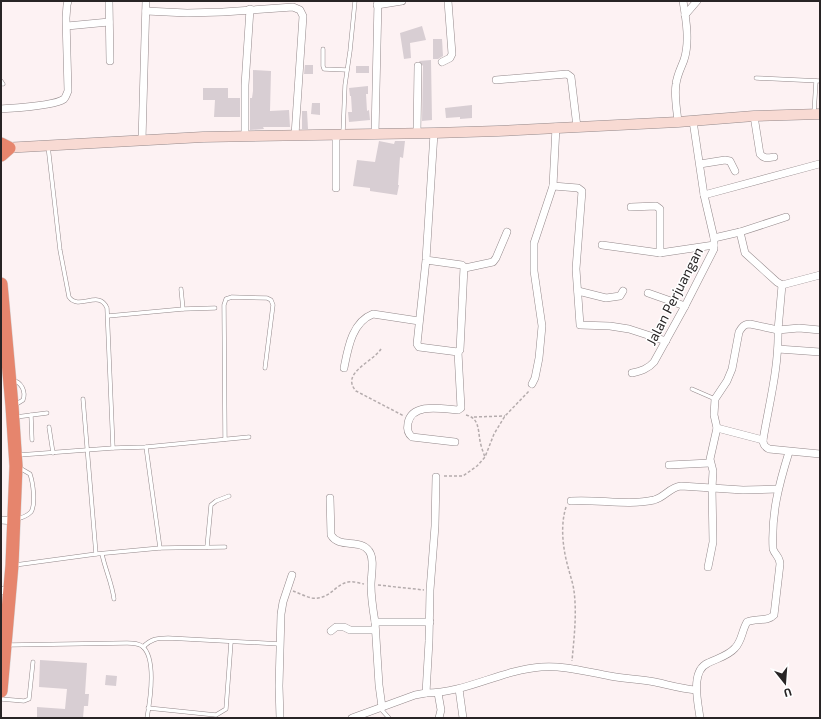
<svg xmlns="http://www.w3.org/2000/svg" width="821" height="719" font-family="'Exo 2',sans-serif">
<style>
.building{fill:#d8ced3}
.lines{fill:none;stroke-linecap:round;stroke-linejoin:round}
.lane-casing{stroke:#93888a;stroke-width:4.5}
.street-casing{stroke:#93888a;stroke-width:8}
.secondary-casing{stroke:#93888a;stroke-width:11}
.highway-casing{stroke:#d4d3d3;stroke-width:14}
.path{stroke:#b5acad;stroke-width:1.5;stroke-dasharray:3 2;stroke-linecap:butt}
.lane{stroke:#fff;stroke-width:3.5}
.street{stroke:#fff;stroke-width:7}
.secondary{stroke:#f8dad3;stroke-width:10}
.highway{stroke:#e6856d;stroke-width:13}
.labels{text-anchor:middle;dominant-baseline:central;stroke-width:3;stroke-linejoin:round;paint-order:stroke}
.street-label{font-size:14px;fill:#282425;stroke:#fff}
</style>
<rect width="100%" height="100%" fill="#fdf2f3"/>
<g class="building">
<polygon points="422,26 426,40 410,43 411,58 404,59 400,33"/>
<polygon points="433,39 442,39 443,56 438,59 433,59"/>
<polygon points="431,60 432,120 422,121 423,66 419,61"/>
<polygon points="305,65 313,65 313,74 304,74"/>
<rect x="356" y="66" width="13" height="7"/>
<polygon points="253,70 271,71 270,111 289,110 290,127 263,127 264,129 250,130 250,98 252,98 253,91"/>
<polygon points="368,86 368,94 366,94 367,111 369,110 370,120 349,122 348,112 352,112 351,96 350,96 349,88"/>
<polygon points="203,88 228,88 228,98 240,98 240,117 214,117 215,100 203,100"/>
<polygon points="312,103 320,103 320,115 311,114"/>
<polygon points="472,105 472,118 460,119 460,117 446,118 445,108"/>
<polygon points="302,111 307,111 308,129 302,129"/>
<polygon points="379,141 394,144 395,141 405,141 403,158 400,157 398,185 399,185 397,195 370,191 370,188 353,186 357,160 375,162"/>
<polygon points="40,660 87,663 85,694 89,694 88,706 84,706 83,718 37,718 37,707 65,709 67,689 39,687"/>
<polygon points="106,675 117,676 116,686 105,685"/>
</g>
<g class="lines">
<g class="lane-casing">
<g id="lane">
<polyline points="323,49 323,66 324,69 347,70"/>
<polyline points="756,78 820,81"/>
<polyline points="1,81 3,84"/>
<polyline points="814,113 816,81"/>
<polyline points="343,133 345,85 350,51 355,1"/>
<path d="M48,146L60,250L69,297C79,311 99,289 107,308L113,448"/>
<polyline points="181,289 183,309"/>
<polyline points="108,316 183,309 215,308"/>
<path d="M12,380C22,382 26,392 23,400L15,405"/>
<polyline points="692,389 715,399"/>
<polyline points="83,399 96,554"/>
<polyline points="31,415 32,440"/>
<polyline points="16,417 47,413"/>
<polyline points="49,427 53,453"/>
<polyline points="225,439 224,305 226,299 232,297 267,298 271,300 273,305 265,368"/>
<polyline points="146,447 160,548"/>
<polyline points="19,455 113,448 146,447 249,437"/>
<path d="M17,519C21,518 28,515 31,512C36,504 33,483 30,474L18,467"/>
<polyline points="207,547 211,505 216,501 229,496"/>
<path d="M102,554C105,569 112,583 114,599"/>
<polyline points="15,565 96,554 160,548 225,547"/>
<path d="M8,645L127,643C132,643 139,644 142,646C157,658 150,701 147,718"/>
<path d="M143,647C151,639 157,638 168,638L280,644"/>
<polyline points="1,699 24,701 29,699 33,662"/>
<polyline points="148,708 216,715 226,709 231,642"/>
<polyline points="380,708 389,718"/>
</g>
</g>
<g class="street-casing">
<g id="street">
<polyline points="109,1 110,61"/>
<polyline points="377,5 402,1"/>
<polyline points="146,11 187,13 223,12 293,7 300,10 303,16 295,135"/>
<polyline points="685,15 697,1"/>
<polyline points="67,26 109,22"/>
<polyline points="442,62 450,58 452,54 448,1"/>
<polyline points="496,80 567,74 571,77 577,127"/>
<path d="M1,109C14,108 55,106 64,99C66,97 67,93 68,91L66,18L67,5L68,1"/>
<path d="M754,116L760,154C764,159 768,158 774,157"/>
<path d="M678,122C677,110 674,96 676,84C677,75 681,68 684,60C690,42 686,19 683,1"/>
<polyline points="375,134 378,1"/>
<polyline points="417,134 418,66"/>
<polyline points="245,136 245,85 250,9"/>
<polyline points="142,140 146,1"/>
<polyline points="700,164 725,160 730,161 735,171"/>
<polyline points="553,186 578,188 582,191 576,269 580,325 610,326 629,329 666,341"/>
<polyline points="336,188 336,135"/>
<polyline points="704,195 819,164"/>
<polyline points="631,207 656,206 660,209 660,253"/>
<polyline points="740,232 745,253 777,282 782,285 820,275"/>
<polyline points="714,238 740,232 786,217"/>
<polyline points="602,245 660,253 714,245"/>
<polyline points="426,260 462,265 464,267 460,350 458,352 419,347 417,344 426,260 434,133"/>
<polyline points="465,268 493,262 496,258 507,232"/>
<polyline points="578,291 606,298 620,296 623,291"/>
<polyline points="648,293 685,306"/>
<path d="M820,330L799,328L778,330C779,367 769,404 763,440C763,445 765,447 769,449L820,454"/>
<polyline points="778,349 820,352"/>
<path d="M344,368C348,348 352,322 373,314L419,321"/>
<path d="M632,373C641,371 648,369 654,362L685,306L714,249V238L704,195L693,121"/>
<polyline points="532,384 535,378 539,358 542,326 534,271 534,243 553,186 556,127"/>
<polyline points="717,428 763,440"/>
<path d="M455,442L412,437C407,433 407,428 408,423C412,402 443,409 458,410L461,408L458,352"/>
<polyline points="669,465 710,463"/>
<path d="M330,498L331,535C339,549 360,538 369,551C375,559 371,575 371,585C371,597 373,610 375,622"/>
<path d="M571,501C599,499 627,506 654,500C665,497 670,487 681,486L743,490L778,489"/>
<polyline points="1,520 14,521"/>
<path d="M708,567L713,542L712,488L713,471L710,459L717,428L714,415L715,399L727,381L732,369L739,332C742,327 744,324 750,324L778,330L782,285"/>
<polyline points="1,590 9,592"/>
<polyline points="331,631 336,627 344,627 350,630 375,630"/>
<polyline points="459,689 463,718"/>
<path d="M426,693C466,693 501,670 541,667C563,665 587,672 610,676C625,679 640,679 655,682C669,685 682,689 696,690"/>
<polyline points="438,693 441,710 439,718"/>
<polyline points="382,707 379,685 375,622 430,622"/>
<polyline points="280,718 279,686 281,614 283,602 292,575"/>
<polyline points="352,718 415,695 426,693 429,641 430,590 435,526 436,477"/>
<path d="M700,718C698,702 690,671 708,663C718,658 728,656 735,648C742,641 742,630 747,622C755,618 768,622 774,615L780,564C780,557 775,555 773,549C771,514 779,484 789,452"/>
</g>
</g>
<g class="secondary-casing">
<polyline id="secondary" points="3,148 203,137 434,133 498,131 678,122 754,116 820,114"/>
</g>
<g class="highway-casing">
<g id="highway">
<polyline points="1,144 9,148 1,155"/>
<polyline points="1,284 12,406 16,466 12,565 1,691"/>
</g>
</g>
<g class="path">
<path d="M381,349C373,362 340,373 356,391L404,416"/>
<path d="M466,415C479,418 478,429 480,441C481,446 483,452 485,457"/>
<polyline points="474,417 505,416"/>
<polyline points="444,476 463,476 477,466 485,457 494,434 505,416 530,390"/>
<path d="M566,507C560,526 563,549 568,567C570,575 573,583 574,591C577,614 574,638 572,661"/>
<polyline points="378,585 424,590"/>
<path d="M293,591C299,593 306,597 312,598C330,600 334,585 348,582C353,581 359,583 364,584"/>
</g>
<use href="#lane" class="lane"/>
<use href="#street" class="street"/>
<use href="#secondary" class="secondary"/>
<use href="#highway" class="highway"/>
</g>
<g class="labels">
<g class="street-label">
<text transform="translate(674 296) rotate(-63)">Jalan Perjuangan</text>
</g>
</g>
<rect width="821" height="719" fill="none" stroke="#282425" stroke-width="4"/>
<g transform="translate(785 683) rotate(163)" stroke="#ffffff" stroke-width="3" paint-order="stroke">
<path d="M0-3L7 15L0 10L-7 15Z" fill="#282425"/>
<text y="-6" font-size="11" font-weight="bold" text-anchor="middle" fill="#282425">U</text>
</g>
</svg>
